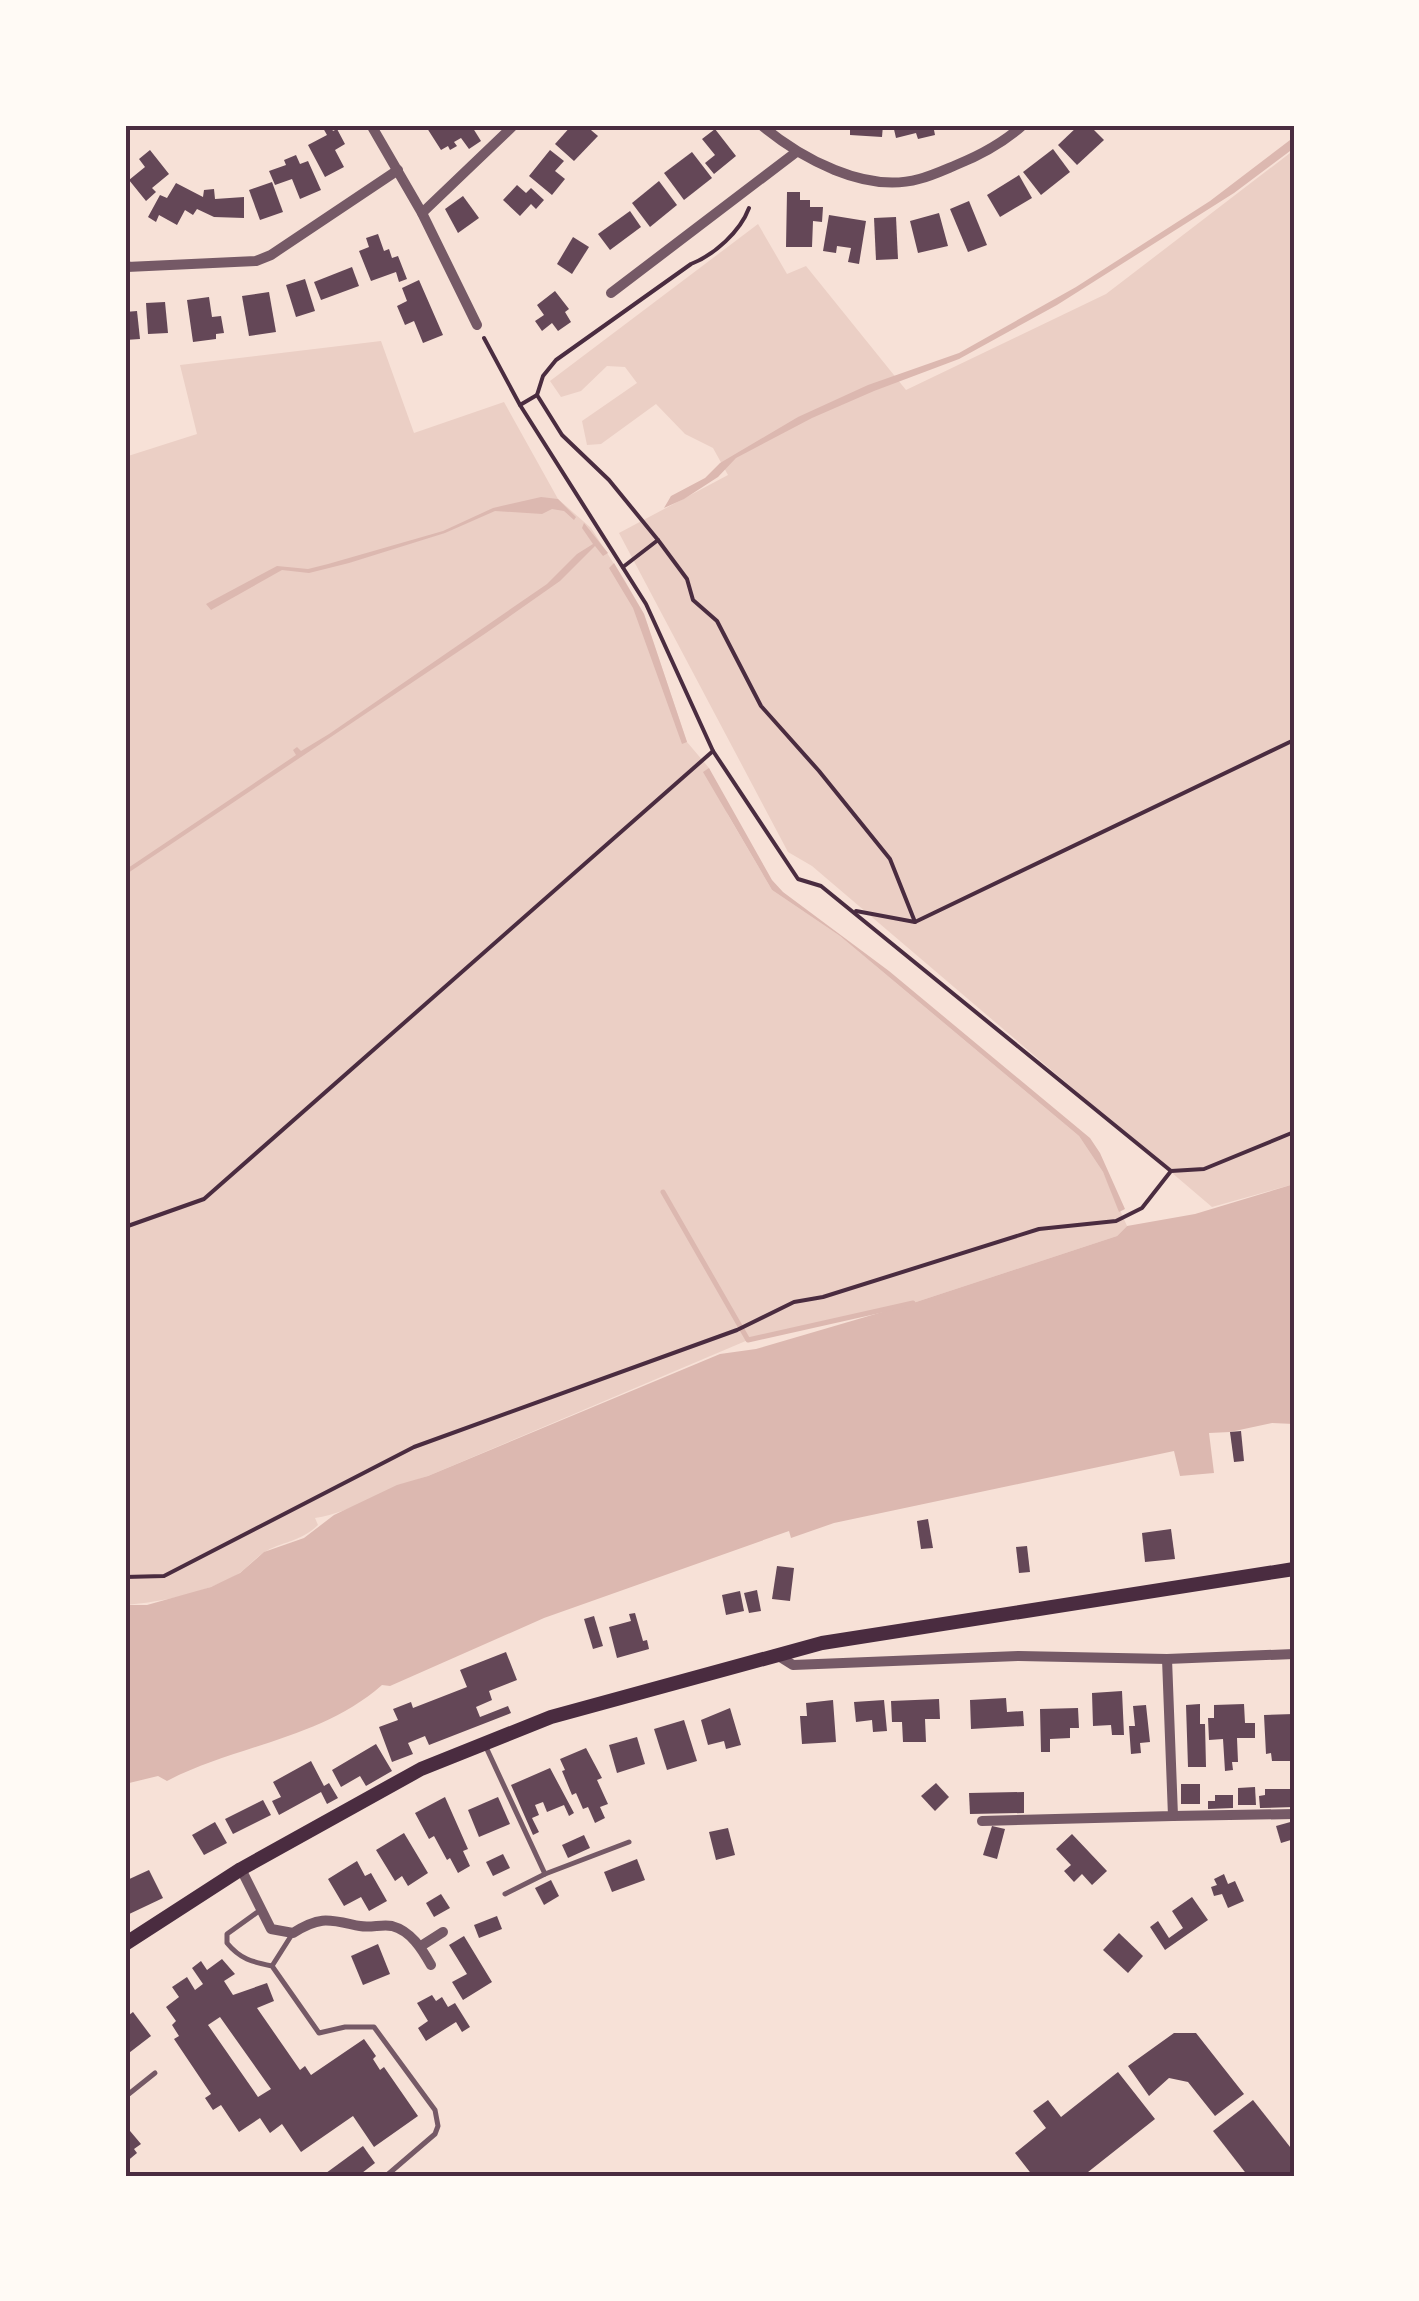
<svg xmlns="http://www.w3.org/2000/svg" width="1419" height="2301" font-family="Rubik,sans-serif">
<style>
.green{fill:#ebcfc5}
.water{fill:#dcb8b0}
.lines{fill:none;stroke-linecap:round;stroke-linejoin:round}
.stream{stroke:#dcb8b0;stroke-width:5}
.building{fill:#644757;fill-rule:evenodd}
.path{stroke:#4a2c40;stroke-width:4}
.service{stroke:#755966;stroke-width:5}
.minor{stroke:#755966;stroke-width:10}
.secondary{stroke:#4a2c40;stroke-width:14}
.neatline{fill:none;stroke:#4a2c40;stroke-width:4}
</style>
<rect width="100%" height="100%" fill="#f7e1d7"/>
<g class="green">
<polygon points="1294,150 1294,1184 1212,1207 812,866 788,852 619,533 728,475 713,448 685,434 656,404 601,444 587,445 582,421 637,383 625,367 607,366 581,391 561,397 550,381 758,224 787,274 806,266 906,390 1106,294"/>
<path d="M381,341L414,433L504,402L558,499L591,528L625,581L644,614L687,742L709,768L728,815L772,890L840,936L1079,1136L1103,1172L1127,1226L1117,1236L913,1303L748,1340L428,1476C390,1487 354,1512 315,1518L318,1525C299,1543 282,1541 263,1553C254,1559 247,1568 238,1574C206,1593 162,1602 125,1605V457L197,434L180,365Z"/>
</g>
<g class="water">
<polygon points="1294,137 1294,148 1234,193 1057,305 959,359 874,391 812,418 736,458 718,477 684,499 664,508 671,496 705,478 720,463 798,417 868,385 959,353 1076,287 1210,201"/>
<polygon points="541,497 558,499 576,517 574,520 564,511 552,509 542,514 495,511 445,533 349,563 309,573 282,570 211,610 206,604 277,566 308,569 328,564 443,531 493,508"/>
<polygon points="584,523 608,553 603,556 595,546 560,581 486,633 125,875 125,870 296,755 293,750 297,747 301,751 329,734 547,584 577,554 593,544 582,528"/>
<polygon points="614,563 644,614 687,742 682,744 633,608 609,568"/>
<polygon points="709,768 772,880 783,892 889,971 1090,1138 1100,1153 1125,1209 1119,1212 1103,1172 1079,1136 840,936 772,890 703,772"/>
<path d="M1294,1184V1424L1272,1423L1230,1432L1209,1433L1214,1473L1180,1476L1174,1451L834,1523L791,1538L789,1531L544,1618L390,1686L382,1685C321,1739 236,1745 167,1781L158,1776L125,1784V1605H147L211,1587L240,1573L264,1552L304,1538L334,1515L397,1485L428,1476L720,1354L756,1349L913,1303L1117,1236L1127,1226L1195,1214Z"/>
</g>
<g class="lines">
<polyline class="stream" points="663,1192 748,1340 913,1303"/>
</g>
<g class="building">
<polygon points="330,125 333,131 337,129 345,144 335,150 344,167 325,177 308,145 327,135 323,128"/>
<polygon points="425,125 471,125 481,141 469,149 461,138 454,142 457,146 450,150 448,146 441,150"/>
<polygon points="572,125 585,125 598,136 574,161 555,144"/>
<polygon points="850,125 883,125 882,137 850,135"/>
<polygon points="893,125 933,125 935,135 918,139 916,133 896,138"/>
<polygon points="1079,125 1089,125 1104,140 1077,165 1058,145"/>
<polygon points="715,129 736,156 714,174 705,163 715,155 702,139"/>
<polygon points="1053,149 1070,172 1041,195 1023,172"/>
<polygon points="150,150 169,174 152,188 156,192 146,201 129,180 145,167 139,159"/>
<polygon points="550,150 564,161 555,171 565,179 552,195 529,176"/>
<polygon points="692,152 712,178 684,200 664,173"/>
<polygon points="296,155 300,164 308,161 321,190 300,199 292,179 275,185 269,171 286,165 284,160"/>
<polygon points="1019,175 1032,198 1000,217 987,195"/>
<polygon points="659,181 677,205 650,227 632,203"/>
<polygon points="272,182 283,212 260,220 249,190"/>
<polygon points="176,183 203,197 204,190 214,189 215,199 244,197 244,218 214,217 197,209 193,215 185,210 177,225 159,215 156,222 148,217 160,195 167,198"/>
<polygon points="517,185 526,193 531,188 544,200 536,209 531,204 520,216 503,200"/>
<polygon points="787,192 800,192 800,200 810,200 810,207 823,207 822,222 813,221 812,247 786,247"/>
<polygon points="463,196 479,218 458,233 445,209"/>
<polygon points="969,201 987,245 968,252 950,209"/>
<polygon points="630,211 641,227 610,250 598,234"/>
<polygon points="939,213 948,246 918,253 910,221"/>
<polygon points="829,215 866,221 859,264 848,262 851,248 837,246 836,253 823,251"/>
<polygon points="896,217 898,259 876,260 874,218"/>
<polygon points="378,234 384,251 389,249 392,258 398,256 407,279 399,282 396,272 371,281 359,251 369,247 366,238"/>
<polygon points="573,237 589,247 572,274 557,264"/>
<polygon points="352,267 359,286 321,300 314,282"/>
<polygon points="305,279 315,311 296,317 286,285"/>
<polygon points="419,280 443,335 423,343 414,321 405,325 397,306 407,301 402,288"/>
<polygon points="555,291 569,309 565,312 571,322 558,331 552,323 542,331 535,321 544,315 537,305"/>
<polygon points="269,292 276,332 249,336 242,296"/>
<polygon points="209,297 212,317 221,316 224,333 216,334 216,339 193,342 187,300"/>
<polygon points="165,302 168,333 148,334 146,303"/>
<polygon points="137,311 140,339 125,340 125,312"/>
<polygon points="1241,1431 1244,1461 1234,1462 1230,1432"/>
<polygon points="928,1519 933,1548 921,1549 917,1521"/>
<polygon points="1171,1529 1175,1559 1145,1562 1142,1533"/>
<polygon points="1027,1546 1030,1572 1019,1573 1016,1547"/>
<polygon points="777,1566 794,1568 790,1601 772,1599"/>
<polygon points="757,1590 761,1611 749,1613 744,1593"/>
<polygon points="740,1591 744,1611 726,1615 722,1595"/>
<polygon points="635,1613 643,1641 647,1640 649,1649 617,1658 609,1627 631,1621 629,1614"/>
<polygon points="594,1616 603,1646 593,1649 584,1619"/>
<polygon points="506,1652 517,1680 489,1691 492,1700 476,1707 480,1717 508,1706 511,1713 429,1745 425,1736 408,1743 413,1754 392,1762 379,1727 398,1720 393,1709 411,1702 413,1708 467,1687 460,1670"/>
<polygon points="1122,1691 1124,1735 1112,1735 1111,1725 1093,1726 1092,1693"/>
<polygon points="1006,1698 1007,1712 1023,1711 1024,1726 971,1729 970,1700"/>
<polygon points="939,1699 940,1719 925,1719 926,1742 903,1742 902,1722 892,1722 891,1701"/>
<polygon points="833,1700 836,1742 802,1744 800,1716 807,1716 806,1703"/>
<polygon points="884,1700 887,1731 873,1732 872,1720 856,1722 854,1702"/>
<polygon points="1200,1704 1200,1724 1205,1724 1206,1767 1188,1767 1186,1705"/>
<polygon points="1244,1704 1245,1723 1255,1723 1255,1738 1237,1738 1238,1762 1232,1762 1233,1770 1225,1771 1223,1739 1209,1740 1208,1718 1214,1718 1214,1705"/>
<polygon points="1146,1705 1150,1742 1140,1743 1141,1753 1131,1754 1129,1726 1135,1726 1133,1706"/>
<polygon points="730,1708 741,1745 726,1749 724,1741 708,1745 701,1720"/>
<polygon points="1078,1708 1079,1728 1070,1728 1070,1738 1050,1739 1050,1752 1041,1752 1040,1709"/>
<polygon points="1294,1714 1294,1761 1272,1761 1271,1753 1266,1754 1264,1715"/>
<polygon points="684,1720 697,1761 667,1770 654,1729"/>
<polygon points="637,1737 645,1764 617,1773 609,1745"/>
<polygon points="376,1744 392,1771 366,1786 360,1776 341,1787 332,1770"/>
<polygon points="586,1748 602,1778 597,1780 608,1804 600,1807 605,1818 595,1823 588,1807 583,1809 576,1793 572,1795 562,1771 565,1770 560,1759"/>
<polygon points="311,1761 324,1786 329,1783 338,1798 327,1804 321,1792 279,1815 272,1801 281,1797 273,1782"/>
<polygon points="550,1768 574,1813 569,1816 564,1805 547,1812 543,1802 535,1805 539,1815 532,1818 539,1832 533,1835 511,1785"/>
<polygon points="936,1783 949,1797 935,1811 921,1796"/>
<rect x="1181" y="1784" width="19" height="20"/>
<polygon points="1255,1787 1256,1805 1238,1805 1238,1788"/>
<polygon points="1265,1789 1294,1789 1294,1807 1260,1808 1259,1796 1265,1795"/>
<polygon points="1024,1792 1024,1813 970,1814 969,1793"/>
<polygon points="1215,1795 1233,1795 1233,1808 1208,1809 1208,1801 1215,1801"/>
<polygon points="445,1797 468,1849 463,1851 470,1866 458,1873 450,1858 447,1860 434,1836 429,1839 415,1813"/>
<polygon points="498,1797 510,1824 479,1837 468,1810"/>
<polygon points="263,1800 271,1815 233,1834 225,1819"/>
<polygon points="1294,1821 1294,1839 1281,1843 1276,1826"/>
<polygon points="215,1822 227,1843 204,1855 192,1835"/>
<polygon points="992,1826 1005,1829 997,1859 983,1855"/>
<polygon points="728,1828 735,1855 716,1860 709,1832"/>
<polygon points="404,1833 428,1873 408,1886 402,1876 395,1881 376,1850"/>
<polygon points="1072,1834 1107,1871 1092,1885 1082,1874 1074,1882 1064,1871 1071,1865 1056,1849"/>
<polygon points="584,1835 590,1848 568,1858 562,1845"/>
<polygon points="503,1854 510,1868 493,1876 486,1862"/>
<polygon points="637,1859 645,1880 612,1892 604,1872"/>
<polygon points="357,1861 365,1876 371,1873 387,1901 369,1911 361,1897 344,1906 328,1879"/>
<polygon points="149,1870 163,1898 125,1916 125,1881"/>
<polygon points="1224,1874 1228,1884 1235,1881 1244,1901 1228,1908 1222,1894 1214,1896 1211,1887 1217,1885 1214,1879"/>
<polygon points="551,1880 559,1896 544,1905 535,1888"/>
<polygon points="441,1894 450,1908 434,1917 426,1903"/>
<polygon points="1192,1897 1208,1920 1165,1950 1150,1927 1158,1921 1169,1938 1183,1928 1172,1911"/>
<polygon points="497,1916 502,1929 479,1938 474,1925"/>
<polygon points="1119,1933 1143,1956 1128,1973 1103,1950"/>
<polygon points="464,1936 492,1982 463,2000 452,1982 467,1974 449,1945"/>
<polygon points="378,1944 390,1974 363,1985 351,1956"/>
<path d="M222,1959L235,1974L224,1981L233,1995L267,1983L274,2001L257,2008L300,2070L305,2066L311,2075L364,2039L376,2056L373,2059L380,2070L384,2067L418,2116L374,2147L353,2116L301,2152L282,2124L270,2133L260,2118L239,2132L221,2105L213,2110L205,2098L211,2094L174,2039L179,2036L172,2025L176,2021L166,2007L179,1997L172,1987L187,1977L195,1990L203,1984L192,1968L201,1961L207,1970ZM220,2017L271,2089L258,2097L208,2025Z"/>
<polygon points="432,1995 436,2001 442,1997 448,2007 455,2003 470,2027 462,2032 456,2022 426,2041 418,2028 428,2021 417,2003"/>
<polygon points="133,2012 151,2036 125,2056 125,2018"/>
<polygon points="1174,2033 1196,2033 1244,2094 1215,2116 1188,2082 1169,2078 1149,2096 1128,2066"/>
<polygon points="1118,2072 1155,2119 1083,2176 1033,2176 1015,2153 1046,2128 1033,2111 1048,2100 1061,2117"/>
<polygon points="1253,2100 1294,2152 1294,2176 1248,2176 1213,2131"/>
<polygon points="125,2125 141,2144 134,2149 137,2153 125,2163"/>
<polygon points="363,2146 375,2163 358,2176 322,2176"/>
</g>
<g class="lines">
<g class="path">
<polyline points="484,338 520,405 646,604 713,751 798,879 821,886 1171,1171"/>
<polyline points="537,395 562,435 609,480 658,540 687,579 693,600 717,621 761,706 819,771 890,859 915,922"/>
<path d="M520,405L537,395L543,376L556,360L691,264C714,255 740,232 749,208"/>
<polyline points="623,567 658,540"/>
<polyline points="856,911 915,922 1294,740"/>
<polyline points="125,1227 204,1199 713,751"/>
<polyline points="125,1577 164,1576 414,1447 737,1330 794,1302 823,1297 1039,1229 1116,1221 1142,1208 1171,1171 1204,1169 1294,1132"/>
</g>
<g class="service">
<polyline points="485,1745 545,1874 629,1842"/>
<polyline points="505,1894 545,1874"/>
<path d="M259,1911L227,1934V1943C240,1959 252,1962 272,1966L319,2033L345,2027H374L435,2110L438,2126L435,2134L386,2176"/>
<polyline points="272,1966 291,1936"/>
<polyline points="125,2097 155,2073"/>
</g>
<g class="minor">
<polyline points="371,125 422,213 477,325"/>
<path d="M761,125C801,158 865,194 919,179C931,176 944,170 956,165C981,155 1003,143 1023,125"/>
<polyline points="422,213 514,125"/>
<polyline points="125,262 127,267 256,261 271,255 398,170"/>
<polyline points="611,293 795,153"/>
<polyline points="777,1655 793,1665 1019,1656 1167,1659 1294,1654"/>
<polyline points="1173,1816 1294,1814"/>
<polyline points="982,1821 1173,1816 1167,1659"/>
<path d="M241,1869L271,1929L293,1933C321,1915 330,1920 360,1926C371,1928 382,1924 392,1926C411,1931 422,1949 431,1965"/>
<polyline points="421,1946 443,1932"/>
</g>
<polyline class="secondary" points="125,1944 241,1869 421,1769 551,1717 822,1643 1294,1569"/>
</g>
<rect width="1419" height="2301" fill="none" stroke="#fffaf5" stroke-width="255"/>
<rect x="128" y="128" width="1164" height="2046" class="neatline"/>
</svg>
